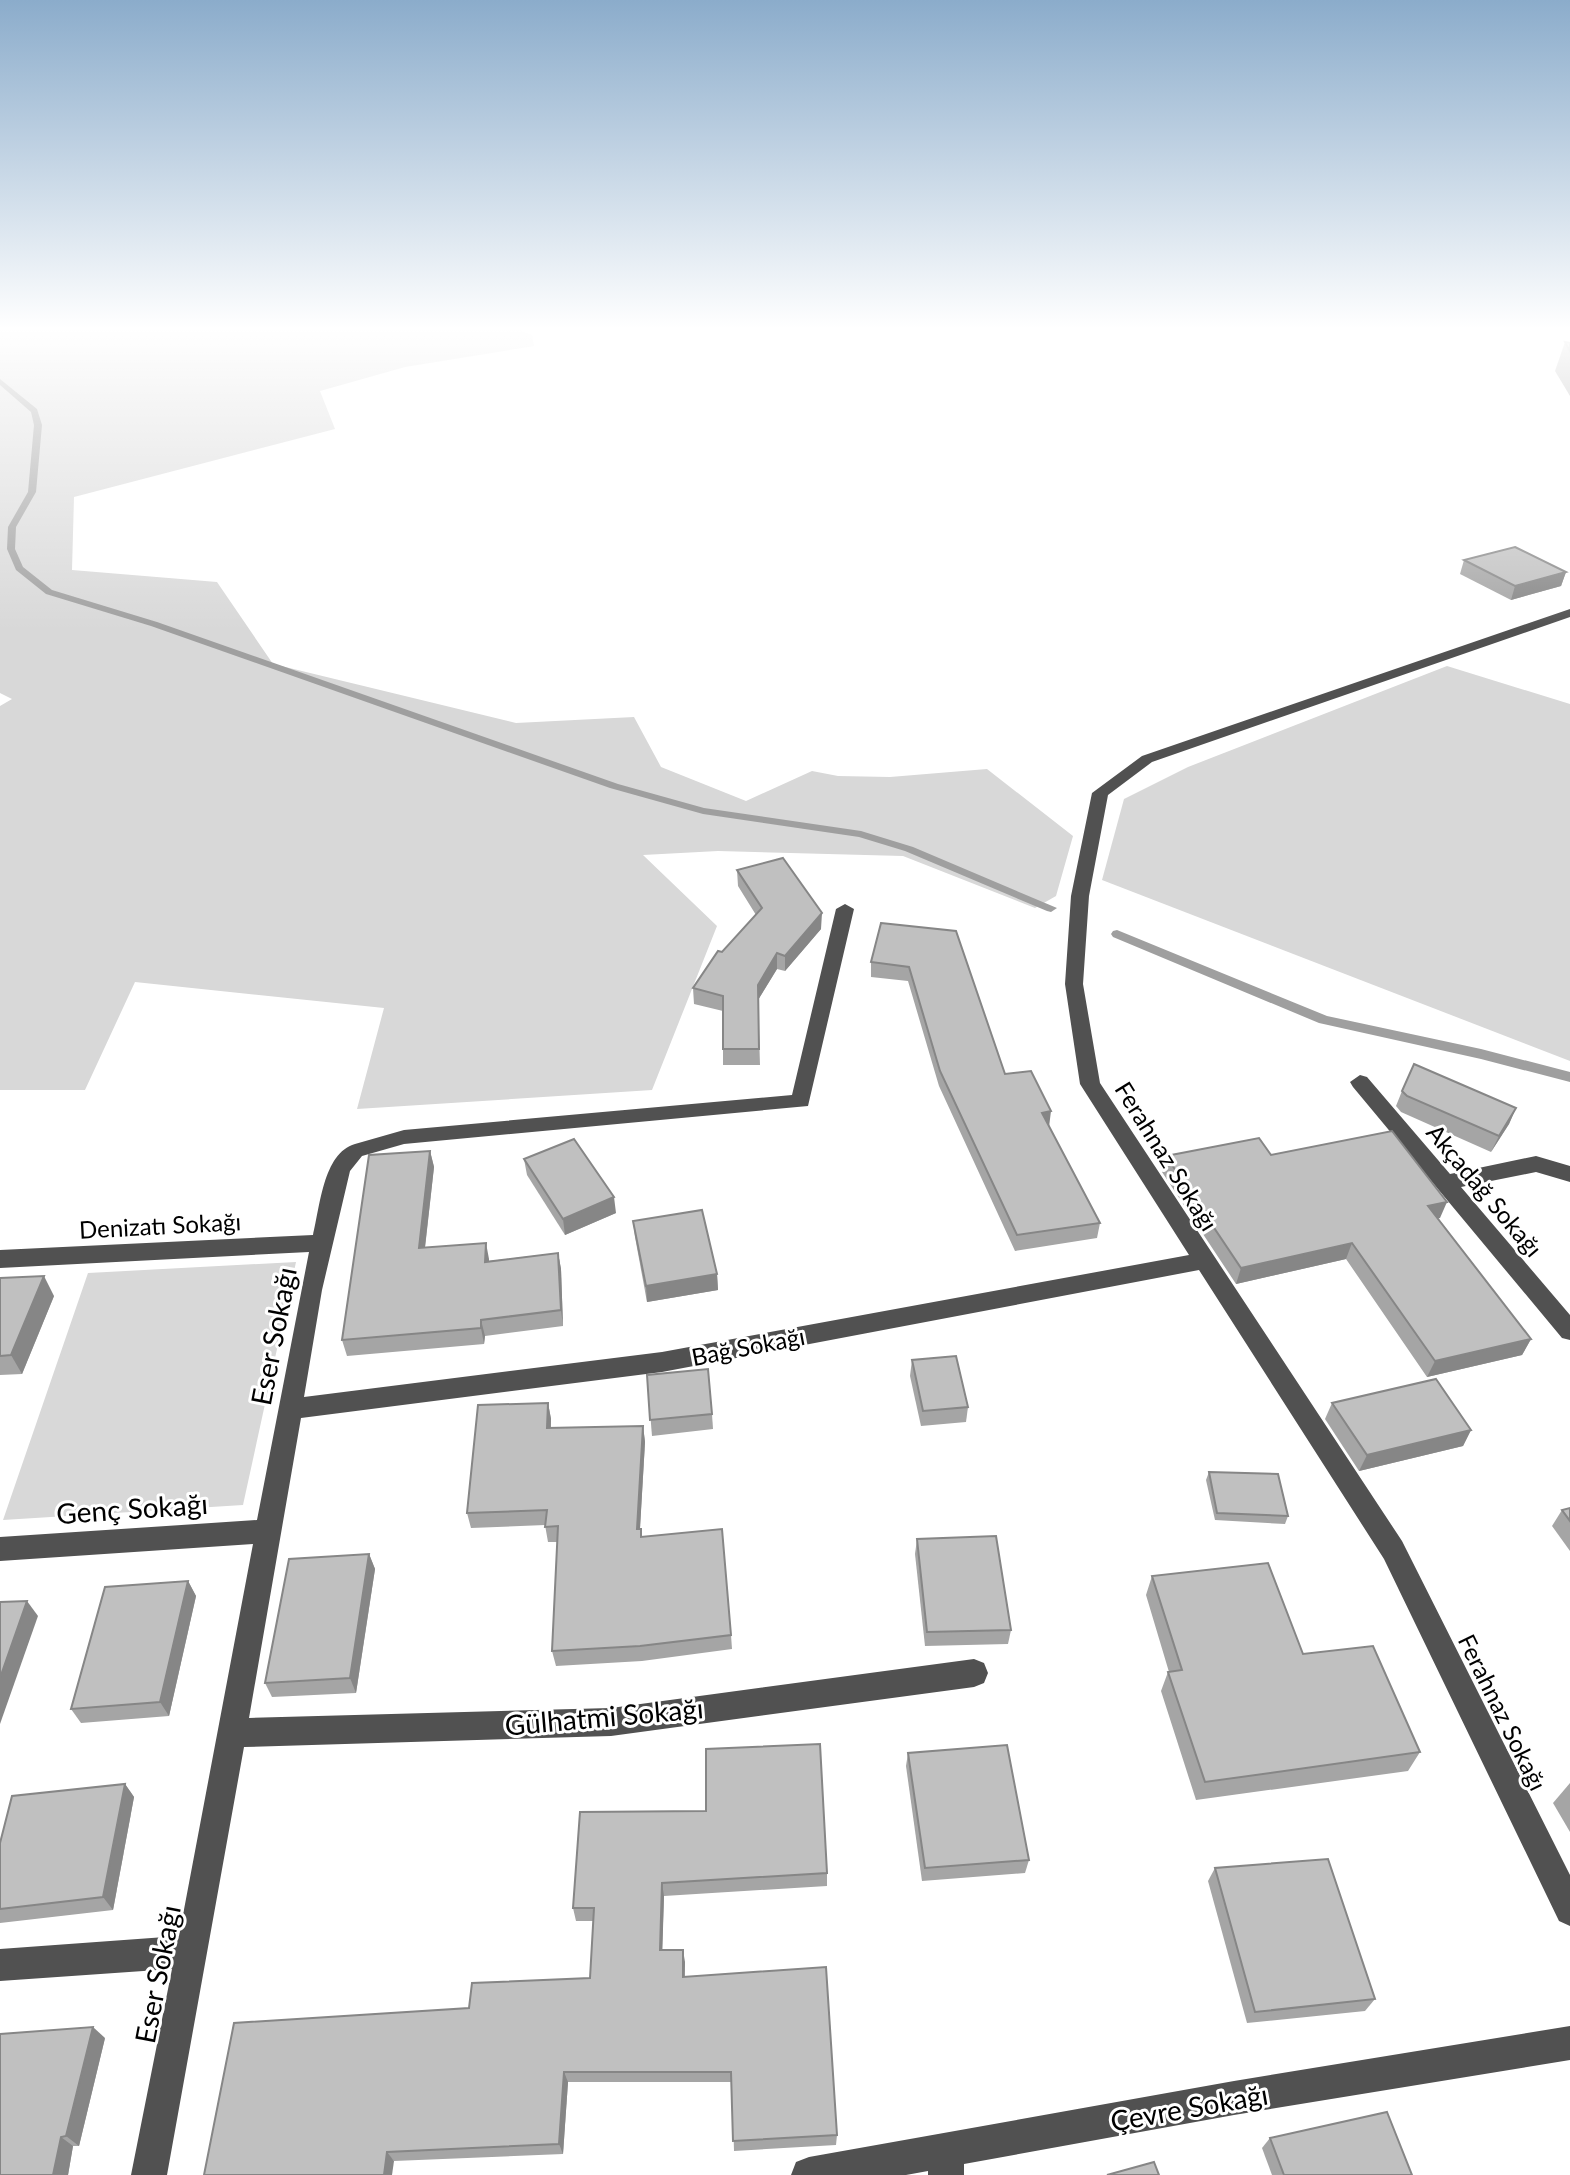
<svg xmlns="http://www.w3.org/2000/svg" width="1570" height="2175" font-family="Lato,sans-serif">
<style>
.green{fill:#d8d8d8}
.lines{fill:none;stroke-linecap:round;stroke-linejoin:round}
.stream{fill:#9f9f9f;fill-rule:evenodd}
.minor{fill:#515151;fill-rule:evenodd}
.wall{fill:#a5a5a5}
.shaded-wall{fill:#868686}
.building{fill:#c0c0c0;stroke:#868686;stroke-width:2}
.labels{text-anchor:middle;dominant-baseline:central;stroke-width:6;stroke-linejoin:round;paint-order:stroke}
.street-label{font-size:24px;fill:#000;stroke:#fff}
.near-street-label{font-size:28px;fill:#000;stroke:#fff}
</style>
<rect width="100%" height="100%" fill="#fff"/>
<g class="green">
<polygon points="0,326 508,326 532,335 534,346 405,367 320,391 335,429 74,497 72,570 217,582 273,664 516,723 634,717 661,767 746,801 812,771 838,776 890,777 987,769 1073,836 1056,896 1035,908 903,856 718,851 643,855 717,926 652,1090 357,1109 384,1008 135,982 85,1090 0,1090 0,706 12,699 0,693"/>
<polygon points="1447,666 1570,704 1570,1061 1102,880 1124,799 1188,767"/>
<polygon points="296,1262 243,1505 3,1520 88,1273"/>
</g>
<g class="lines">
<g class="stream">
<polygon points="0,379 37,409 42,425 36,492 16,527 15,549 23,567 52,590 157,622 618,784 704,808 861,831 913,847 1057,908 1051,912 1047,911 905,851 859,837 703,814 610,788 151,626 46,594 16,570 7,549 8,527 28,492 34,425 31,412 0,385"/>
<polygon points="1117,930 1327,1016 1481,1049 1570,1072 1570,1082 1481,1059 1319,1023 1113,937 1111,934 1113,931"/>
</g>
<g class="minor">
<path d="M1570,609V617L1152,762L1108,795L1089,896L1083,984L1100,1083L1402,1541L1570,1875V1926L1559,1921L1384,1559L1199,1270L662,1372L301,1418L249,1718L611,1708L974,1659L984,1663L988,1673L984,1683L974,1687L611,1736L244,1747L167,2175H131L172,1969L0,1981V1949L179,1936L253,1544L0,1561V1537L257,1520L309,1252L0,1268V1250L313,1235C320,1208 323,1153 355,1144L404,1130L792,1095L836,909L845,904L854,909L808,1106L404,1144L362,1156L350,1171L322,1290L304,1397L662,1352L1189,1255L1080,1084L1065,984L1071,896L1092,793L1142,756Z"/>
<polygon points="1360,1075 1367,1077 1450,1174 1536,1156 1570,1166 1570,1182 1536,1172 1461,1187 1570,1315 1570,1340 1562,1338 1353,1087 1350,1082"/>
<polygon points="1570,2026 1570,2060 1234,2115 964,2164 964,2175 928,2175 928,2171 906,2175 791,2175 796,2162 809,2157 1234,2081"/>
</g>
</g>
<g class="wall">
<polygon points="1565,342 1570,343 1570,396 1555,371"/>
<polygon points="1464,560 1566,572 1561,586 1511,600 1460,574"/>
<polygon points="737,870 821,929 785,971 777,969 758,1000 760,1065 723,1065 723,1011 694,1004 693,988 722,952 756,915 738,886"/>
<polygon points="881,923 1049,1126 1100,1223 1097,1238 1015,1251 939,1086 908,981 871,977 871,962"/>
<polygon points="1402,1091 1516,1108 1509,1124 1491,1152 1401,1112 1396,1106"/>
<polygon points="430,1151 434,1167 425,1248 489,1259 489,1261 558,1253 561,1269 563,1326 485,1336 484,1344 347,1356 342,1340"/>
<polygon points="1271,1155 1440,1218 1438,1218 1531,1339 1522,1355 1427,1377 1346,1259 1236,1284 1162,1172 1166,1156"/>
<polygon points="524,1159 616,1213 565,1235 527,1175"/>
<polygon points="633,1221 717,1274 718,1290 647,1302 635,1237"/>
<polygon points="0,1278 54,1296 22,1374 0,1375"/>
<polygon points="912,1360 968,1407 966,1422 921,1426 910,1376"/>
<polygon points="647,1375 712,1414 713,1429 652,1436"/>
<polygon points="548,1403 551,1419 551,1428 643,1426 645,1442 640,1529 642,1537 731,1635 732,1649 642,1661 556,1666 552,1651 558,1542 548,1542 545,1525 471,1528 467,1513"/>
<polygon points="1332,1403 1471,1430 1463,1446 1359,1471 1325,1419"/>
<polygon points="1209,1472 1288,1516 1285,1524 1215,1520 1206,1480"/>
<polygon points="1570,1508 1570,1551 1552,1526 1562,1510"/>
<polygon points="917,1539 1011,1630 1008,1644 925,1646 915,1554"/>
<polygon points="369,1554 375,1569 356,1693 272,1697 265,1683"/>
<polygon points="1152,1576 1303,1654 1420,1752 1408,1771 1196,1800 1161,1691 1168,1672 1169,1672 1146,1595"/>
<polygon points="188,1581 196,1596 169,1716 81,1723 71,1709"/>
<polygon points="908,1753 1029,1860 1025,1873 922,1881 906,1766"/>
<polygon points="1570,1783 1570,1832 1553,1803"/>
<polygon points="125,1784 134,1797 113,1910 0,1923 0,1843"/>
<polygon points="580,1812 827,1873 827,1886 664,1896 662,1950 685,1962 685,1977 837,2135 836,2145 734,2151 732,2082 568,2082 563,2154 394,2161 234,2023 469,2008 590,1978 593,1921 576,1921 573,1908"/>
<polygon points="1215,1868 1375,1999 1365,2011 1247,2023 1208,1881"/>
<polygon points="105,2038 79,2146 73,2146 68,2175 0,2175"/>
<polygon points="1270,2138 1412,2175 1272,2175 1262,2148"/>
</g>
<g class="shaded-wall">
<polygon points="1566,572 1561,586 1511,600 1515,586"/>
<polygon points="822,913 821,929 785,971 785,956"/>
<polygon points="777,953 777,969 758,1000 758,985"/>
<polygon points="1516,1108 1509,1124 1491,1152 1499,1136"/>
<polygon points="1051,1111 1049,1127 1042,1113"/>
<polygon points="430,1151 434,1167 423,1264 419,1248"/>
<polygon points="614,1197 616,1213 565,1235 563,1219"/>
<polygon points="1447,1202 1440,1218 1422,1222 1428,1206"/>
<polygon points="486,1243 489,1259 488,1278 485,1262"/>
<polygon points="1352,1243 1346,1259 1236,1284 1241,1268"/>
<polygon points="558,1253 561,1269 563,1326 561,1310"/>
<polygon points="717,1274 718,1290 647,1302 646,1286"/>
<polygon points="44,1276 54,1296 22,1374 11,1355"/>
<polygon points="481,1320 485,1336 484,1344 481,1328"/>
<polygon points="1531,1339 1522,1355 1427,1377 1435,1361"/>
<polygon points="548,1403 551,1419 550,1443 547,1428"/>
<polygon points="643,1426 645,1442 639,1545 637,1529"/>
<polygon points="1471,1430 1463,1446 1359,1471 1367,1455"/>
<polygon points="369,1554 375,1569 356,1693 350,1678"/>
<polygon points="188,1581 196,1596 169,1716 160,1702"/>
<polygon points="27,1601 38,1616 0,1724 0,1678"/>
<polygon points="125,1784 134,1797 113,1910 103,1897"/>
<polygon points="662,1883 664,1896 662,1962 660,1950"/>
<polygon points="683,1950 685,1962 684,1989 683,1977"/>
<polygon points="93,2027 105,2038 79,2146 66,2136"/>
<polygon points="564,2072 568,2082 563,2154 559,2144"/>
<polygon points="61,2137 73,2146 68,2175 53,2175"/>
<polygon points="387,2152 394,2161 392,2175 384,2175"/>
</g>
<g class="building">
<polygon points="1565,342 1570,343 1570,351"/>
<polygon points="1515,547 1566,572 1515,586 1464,560"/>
<polygon points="783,858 822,913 785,956 777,953 758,985 759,1049 723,1049 723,996 693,988 718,951 722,952 762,908 737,870"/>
<polygon points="881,923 956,931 1005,1074 1031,1071 1051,1111 1042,1113 1100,1223 1017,1235 940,1071 909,967 871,962"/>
<polygon points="1414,1064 1516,1108 1499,1136 1407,1096 1402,1091"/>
<polygon points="1392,1131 1447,1202 1428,1206 1531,1339 1435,1361 1352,1243 1241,1268 1166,1156 1259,1138 1271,1155"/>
<polygon points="574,1139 614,1197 563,1219 524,1159"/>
<polygon points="430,1151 419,1248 486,1243 485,1262 558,1253 561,1310 481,1320 481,1328 342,1340 369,1155"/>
<polygon points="702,1210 717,1274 646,1286 633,1221"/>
<polygon points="44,1276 11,1355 0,1356 0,1278"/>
<polygon points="956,1356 968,1407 923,1411 912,1360"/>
<polygon points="708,1369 712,1414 650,1420 647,1375"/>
<polygon points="1436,1379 1471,1430 1367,1455 1332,1403"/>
<polygon points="548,1403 547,1428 643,1426 637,1529 641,1529 641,1537 722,1529 731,1635 640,1646 552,1651 558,1526 545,1527 547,1510 467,1513 478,1405"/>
<polygon points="1209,1472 1278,1474 1288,1516 1217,1513"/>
<polygon points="1570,1508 1570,1521 1562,1510"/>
<polygon points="996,1536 1011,1630 927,1632 917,1539"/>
<polygon points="369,1554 350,1678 265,1683 289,1559"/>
<polygon points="1268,1563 1303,1654 1373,1646 1420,1752 1205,1782 1168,1672 1182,1670 1152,1576"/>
<polygon points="188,1581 160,1702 71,1709 105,1587"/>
<polygon points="27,1601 0,1678 0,1602"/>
<polygon points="820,1744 827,1873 662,1883 660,1950 683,1950 683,1977 826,1967 837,2135 733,2141 731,2072 564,2072 559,2144 387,2152 384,2175 204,2175 234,2023 469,2008 472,1983 590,1978 594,1908 573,1908 580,1812 706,1811 706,1749"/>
<polygon points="1007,1745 1029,1860 925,1868 908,1753"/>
<polygon points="125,1784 103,1897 0,1909 0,1843 12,1796"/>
<polygon points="1328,1859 1375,1999 1255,2012 1215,1868"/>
<polygon points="93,2027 66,2136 61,2137 53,2175 0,2175 0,2034"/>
<polygon points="1387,2112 1412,2175 1284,2175 1270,2138"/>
<polygon points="1154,2162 1159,2175 1107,2175"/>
</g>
<linearGradient id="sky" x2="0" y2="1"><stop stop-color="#8baccb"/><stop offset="0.52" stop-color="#fff"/><stop offset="1" stop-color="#fff" stop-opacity="0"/></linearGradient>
<rect width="1570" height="631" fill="url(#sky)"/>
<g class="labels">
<g class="street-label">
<text transform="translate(1167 1156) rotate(58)">Ferahnaz Sokağı</text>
<text transform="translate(1485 1190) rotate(50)">Akçadağ Sokağı</text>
<text transform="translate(160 1225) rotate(-3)">Denizatı Sokağı</text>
<text transform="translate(748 1346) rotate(-11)">Bağ Sokağı</text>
<text transform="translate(1503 1712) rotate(64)">Ferahnaz Sokağı</text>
</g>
<g class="near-street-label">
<text transform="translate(273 1336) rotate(-79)">Eser Sokağı</text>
<text transform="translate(132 1508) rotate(-4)">Genç Sokağı</text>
<text transform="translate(604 1716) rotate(-5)">Gülhatmi Sokağı</text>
<text transform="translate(157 1974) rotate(-79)">Eser Sokağı</text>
<text transform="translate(1189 2107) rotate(-10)">Çevre Sokağı</text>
</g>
</g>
</svg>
